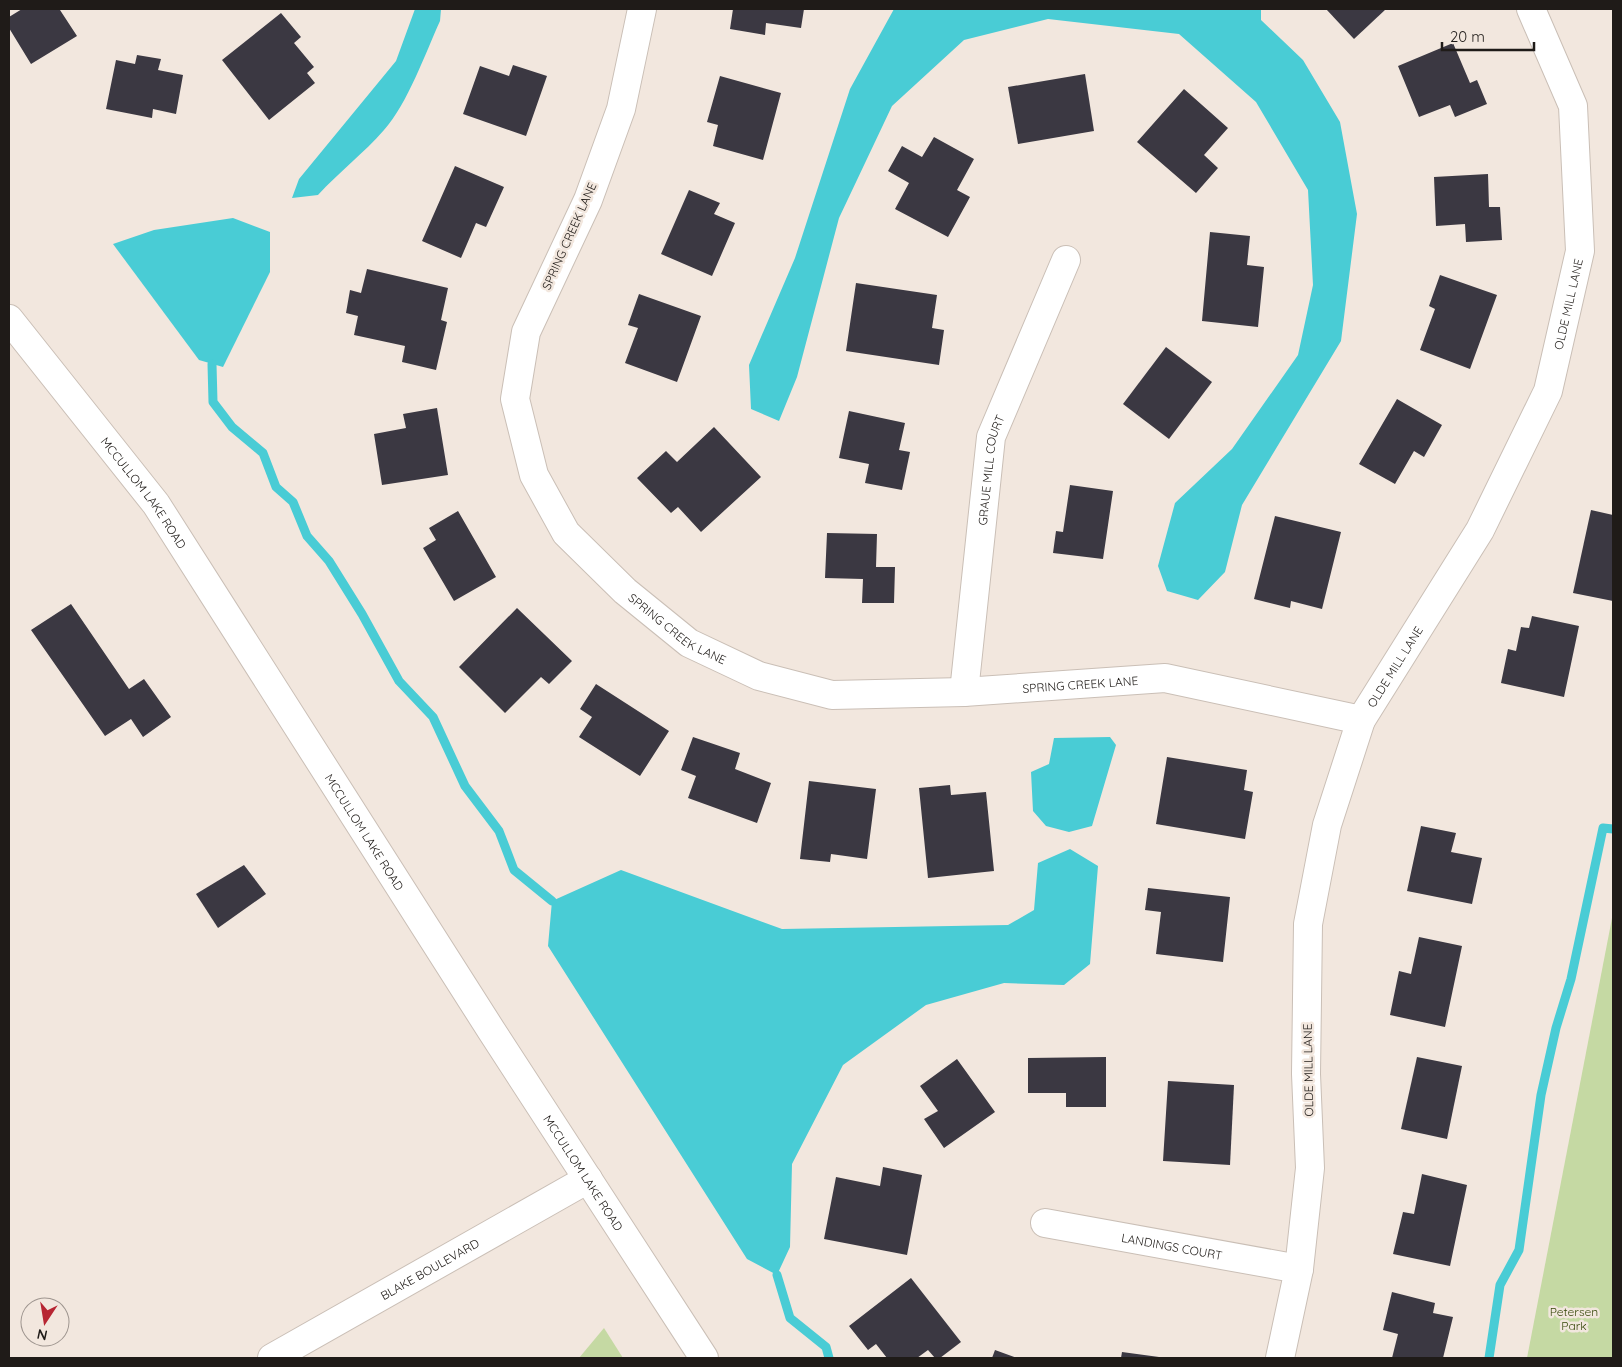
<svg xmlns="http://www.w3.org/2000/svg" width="1622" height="1367" font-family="Quicksand,sans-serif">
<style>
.green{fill:#c5d9a3}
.water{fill:#49ccd5}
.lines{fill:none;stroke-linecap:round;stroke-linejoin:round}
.stream{stroke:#49ccd5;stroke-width:9}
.building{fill:#3b3842}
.minor-casing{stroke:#cabfb6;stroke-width:30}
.tertiary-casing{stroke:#cabfb6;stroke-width:30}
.minor{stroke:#fff;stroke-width:28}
.tertiary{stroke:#fff;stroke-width:28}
.labels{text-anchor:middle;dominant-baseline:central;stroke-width:5;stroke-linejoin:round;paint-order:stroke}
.street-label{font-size:12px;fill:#1f1b18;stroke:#f2e7de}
.park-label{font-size:12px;fill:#364709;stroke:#f2e7de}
</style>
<rect width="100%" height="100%" fill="#f2e7de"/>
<g class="green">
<polygon points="1613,913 1613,1358 1527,1358"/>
<polygon points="604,1328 623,1358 579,1358"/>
</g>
<g class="water">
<path d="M415,9H441L440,21C425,54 408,103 384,130C364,153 339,172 318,195L292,198L299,179L396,61Z"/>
<polygon points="894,9 1261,9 1261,20 1303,60 1340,122 1357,214 1341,341 1242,505 1225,572 1198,600 1167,591 1158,566 1175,503 1232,449 1298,355 1313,285 1308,190 1256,102 1179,34 1048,19 964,40 892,106 839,218 797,377 779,421 751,409 749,365 795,258 850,89"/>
<polygon points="233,218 270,232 270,272 223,367 199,360 113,244 154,230"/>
<polygon points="1110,737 1116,745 1092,826 1069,832 1046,826 1033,811 1031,772 1049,764 1054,738"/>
<polygon points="1070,849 1098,866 1090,964 1064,985 1004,983 926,1005 843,1065 792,1164 790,1247 777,1275 747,1259 548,946 552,901 621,870 782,929 1008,925 1034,910 1038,863"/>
</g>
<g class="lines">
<g class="stream">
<polyline points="212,364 213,402 232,427 263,453 276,487 293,502 307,536 329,561 362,614 399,681 433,717 465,786 499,831 514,870 552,901"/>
<polyline points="777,1275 790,1318 826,1347 829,1358"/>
<polyline points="1489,1358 1500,1285 1519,1250 1541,1095 1556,1028 1571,979 1603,828 1613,829"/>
</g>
</g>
<g class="building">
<polygon points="22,9 63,9 60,10 77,36 31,64 9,28 9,17"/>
<polygon points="733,9 804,9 801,28 766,23 765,35 730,29"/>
<polygon points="1326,9 1386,9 1354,39"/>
<polygon points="281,13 301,37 294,43 314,67 307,73 315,83 269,120 222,60"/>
<polygon points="1453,43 1470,83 1477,80 1487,104 1455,117 1450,105 1419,117 1398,66"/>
<polygon points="137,55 161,59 158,70 183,75 176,114 153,109 152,118 106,109 116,60 135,64"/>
<polygon points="513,65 547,76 526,136 463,114 480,66 509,76"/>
<polygon points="1085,74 1094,131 1018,144 1008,87"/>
<polygon points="720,76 781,93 763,160 713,146 718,125 707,122"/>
<polygon points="1184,89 1228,128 1204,155 1218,168 1196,193 1137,142"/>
<polygon points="934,137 974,159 957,190 970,197 948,237 895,209 909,183 888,171 902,146 922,157"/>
<polygon points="455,166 504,187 486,227 476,223 461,258 422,241"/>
<polygon points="1488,174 1489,207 1500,207 1502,240 1466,242 1465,224 1436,226 1434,177"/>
<polygon points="689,190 720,203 714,214 735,223 712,276 661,254"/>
<polygon points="1210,232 1250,236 1247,265 1264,267 1258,327 1202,321"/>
<polygon points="367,269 448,288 441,320 447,322 436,370 402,362 405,346 354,335 358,316 346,313 350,290 361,293"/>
<polygon points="1440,275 1497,295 1470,369 1420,350 1435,309 1429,306"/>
<polygon points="856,283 937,295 932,328 944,330 939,365 846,351"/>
<polygon points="639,294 701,316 677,382 625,363 638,328 628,325"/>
<polygon points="1166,347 1212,382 1169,439 1123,404"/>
<polygon points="1397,399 1442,425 1424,457 1414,451 1395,484 1359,464"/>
<polygon points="437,408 448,475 382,485 374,434 406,428 403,414"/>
<polygon points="849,411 905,423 899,450 910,452 902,490 865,483 869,464 839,458"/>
<polygon points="714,427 761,477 701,532 678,507 671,513 637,478 666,451 677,462"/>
<polygon points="1070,485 1113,491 1103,559 1053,553 1056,531 1063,532"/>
<polygon points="1591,510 1613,515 1613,601 1573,593"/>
<polygon points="458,511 496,577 454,601 423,548 436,540 429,528"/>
<polygon points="1275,516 1341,532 1322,609 1291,601 1290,608 1254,599"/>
<polygon points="827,533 877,534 876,567 895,567 894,603 862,603 863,579 825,578"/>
<polygon points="71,604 129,689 144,679 171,717 143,737 131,719 105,736 31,630"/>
<polygon points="517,608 572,661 549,684 541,677 505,713 459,667"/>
<polygon points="1532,616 1579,626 1564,697 1501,683 1508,649 1516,651 1521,627 1529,628"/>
<polygon points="596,684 669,731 640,776 579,737 592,717 580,709"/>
<polygon points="693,737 740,753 735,769 771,783 757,823 688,798 696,776 681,770"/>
<polygon points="1167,757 1247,770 1244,790 1253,792 1245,839 1156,824"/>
<polygon points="809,781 876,789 867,859 831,854 830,862 800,859"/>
<polygon points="950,785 951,795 986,792 994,871 928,878 919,788"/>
<polygon points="1421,826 1456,833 1451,852 1482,858 1472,904 1407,891"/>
<polygon points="244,865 266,894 218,928 196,894"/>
<polygon points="1148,888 1230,897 1223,962 1156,954 1161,912 1145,910"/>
<polygon points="1419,937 1462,946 1445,1027 1390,1015 1399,971 1411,974"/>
<polygon points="1106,1057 1106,1107 1066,1107 1066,1093 1028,1093 1028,1058"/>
<polygon points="1417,1057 1462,1066 1447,1139 1401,1129"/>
<polygon points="957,1059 995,1112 944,1148 924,1119 938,1111 920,1086"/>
<polygon points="1168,1081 1234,1085 1230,1165 1163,1161"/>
<polygon points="883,1167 922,1175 907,1255 824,1239 836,1177 880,1186"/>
<polygon points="1422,1174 1467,1185 1450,1266 1393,1254 1403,1212 1414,1214"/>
<polygon points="911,1278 961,1342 940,1358 935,1358 928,1350 917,1358 887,1358 876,1344 868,1350 849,1326"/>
<polygon points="1392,1292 1435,1303 1433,1313 1453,1317 1443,1358 1392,1358 1398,1334 1383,1330"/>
<polygon points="995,1350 1017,1358 992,1358"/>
<polygon points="1122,1352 1159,1357 1159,1358 1121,1358"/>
</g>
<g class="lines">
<g class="minor-casing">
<g id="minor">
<path id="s1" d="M642,9L621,109L588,200L526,332L515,399L534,475L566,533L625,591L689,643L759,676L832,695L964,692L1165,678L1361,720"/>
<path id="s2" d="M964,692L991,437L1066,260"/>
<path id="s3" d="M1045,1223L1299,1269"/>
<path id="s4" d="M272,1358L588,1179"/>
<path id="s5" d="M1280,1358L1299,1269L1310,1168L1306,1074L1308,924L1327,825L1361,720L1480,530L1548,391L1580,251L1573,106L1531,9"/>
</g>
</g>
<g class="tertiary-casing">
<g id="tertiary">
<path id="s6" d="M9,319L156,504L491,1030L704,1358"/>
</g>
</g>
<use href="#minor" class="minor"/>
<use href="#tertiary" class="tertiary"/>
</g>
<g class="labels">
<g class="street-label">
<text transform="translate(569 236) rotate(-66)">SPRING CREEK LANE</text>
<text stroke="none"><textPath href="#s5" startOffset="1116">OLDE MILL LANE</textPath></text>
<text stroke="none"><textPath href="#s2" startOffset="224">GRAUE MILL COURT</textPath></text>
<text stroke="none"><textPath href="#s6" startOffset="220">MCCULLOM LAKE ROAD</textPath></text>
<text stroke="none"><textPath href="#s1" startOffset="705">SPRING CREEK LANE</textPath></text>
<text stroke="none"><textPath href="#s5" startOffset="711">OLDE MILL LANE</textPath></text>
<text stroke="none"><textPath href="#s1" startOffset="1124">SPRING CREEK LANE</textPath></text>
<text stroke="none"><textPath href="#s6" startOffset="625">MCCULLOM LAKE ROAD</textPath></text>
<text transform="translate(1308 1070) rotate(-91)">OLDE MILL LANE</text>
<text stroke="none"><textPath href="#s6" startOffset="1030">MCCULLOM LAKE ROAD</textPath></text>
<text stroke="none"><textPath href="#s3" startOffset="129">LANDINGS COURT</textPath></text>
<text stroke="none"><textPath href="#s4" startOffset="181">BLAKE BOULEVARD</textPath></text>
</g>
<g class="park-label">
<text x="1574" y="1311">Petersen<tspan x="1574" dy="14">Park</tspan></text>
</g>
</g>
<rect width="1622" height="1367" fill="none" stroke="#1f1b18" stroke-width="20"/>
<g transform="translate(45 1322) rotate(192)"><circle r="24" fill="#f2e7de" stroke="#9e958f"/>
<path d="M0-4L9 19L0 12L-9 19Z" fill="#b72633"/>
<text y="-8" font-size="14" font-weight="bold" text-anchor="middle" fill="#1f1b18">N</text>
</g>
<path d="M1442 42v8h92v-8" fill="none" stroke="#1f1b18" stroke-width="2.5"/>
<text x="1450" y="42" font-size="15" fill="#1f1b18" stroke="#f2e7de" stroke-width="4" paint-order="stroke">20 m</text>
</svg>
